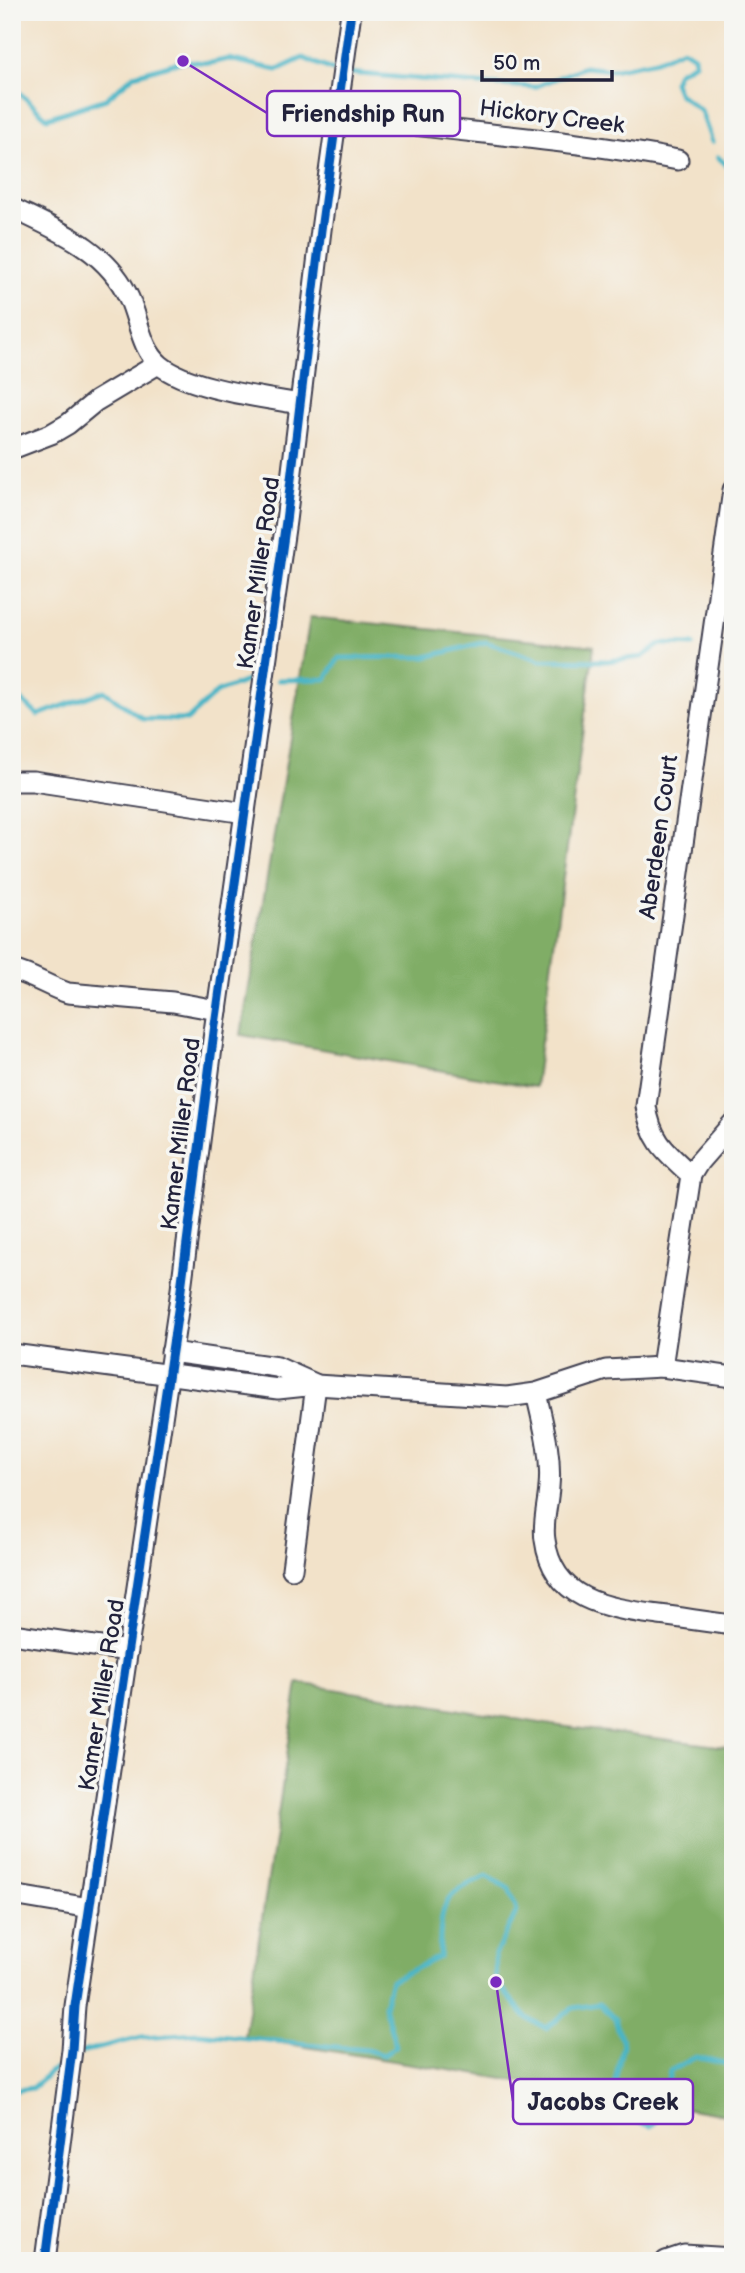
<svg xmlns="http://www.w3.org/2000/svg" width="745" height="2273" font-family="'Balsamiq Sans',sans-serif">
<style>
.forest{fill:#80ad66;stroke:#516850;stroke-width:2}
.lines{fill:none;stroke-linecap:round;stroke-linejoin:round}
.stream{stroke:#49b5c6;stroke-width:5}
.minor-casing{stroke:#413f50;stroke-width:23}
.minor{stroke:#fff;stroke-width:19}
.cycleway-casing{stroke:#f6f6f2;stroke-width:13}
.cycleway{stroke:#0057b8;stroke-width:9}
.labels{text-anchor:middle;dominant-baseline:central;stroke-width:7;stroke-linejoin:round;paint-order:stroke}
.street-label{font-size:23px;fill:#22223b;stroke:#f6f6f2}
.leader{fill:none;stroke:#7b2cbf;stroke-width:2.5}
.callout-dot{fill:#7b2cbf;stroke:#f6f6f2;stroke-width:2.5}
.callout{fill:#f6f6f2;stroke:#7b2cbf;stroke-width:2.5}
.callout-label{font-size:24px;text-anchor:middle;font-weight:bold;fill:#22223b}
</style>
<rect width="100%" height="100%" fill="#f6f6f2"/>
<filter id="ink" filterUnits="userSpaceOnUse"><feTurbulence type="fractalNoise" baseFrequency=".0143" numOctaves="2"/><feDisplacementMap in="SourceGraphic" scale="14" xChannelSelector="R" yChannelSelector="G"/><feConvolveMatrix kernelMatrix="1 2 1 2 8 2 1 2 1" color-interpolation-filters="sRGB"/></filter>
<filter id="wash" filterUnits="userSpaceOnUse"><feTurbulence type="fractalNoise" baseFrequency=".00686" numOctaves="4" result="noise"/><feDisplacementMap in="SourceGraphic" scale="28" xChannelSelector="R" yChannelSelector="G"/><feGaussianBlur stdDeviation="1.57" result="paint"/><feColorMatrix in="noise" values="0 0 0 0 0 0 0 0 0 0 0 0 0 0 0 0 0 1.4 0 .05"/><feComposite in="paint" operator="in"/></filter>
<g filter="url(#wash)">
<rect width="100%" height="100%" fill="#f2e2c9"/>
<g class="forest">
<polygon points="310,617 594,646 535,1087 241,1035"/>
<polygon points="298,1683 552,1725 733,1748 733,2116 244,2037"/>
</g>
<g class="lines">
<g class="stream">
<polyline points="348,73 478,84 535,87 584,67 612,70 656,61 683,49 694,56 695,63 678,72 674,82 679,94 701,111 712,142"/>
<polyline points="12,86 47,118 106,99 134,75 183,61 211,63 229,59 277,70 303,58 332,70"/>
<polyline points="718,157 733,171"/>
<polyline points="732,649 733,649"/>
<polyline points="278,680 326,679 339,658 426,657 486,642 540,660 607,661 642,657 661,644 693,645"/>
<polyline points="12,692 38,715 104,691 143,719 187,720 217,692 252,679"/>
<path d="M82,2052L142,2037L198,2033L367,2050L384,2055L396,2046L384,2006L391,1980L439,1957C442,1907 437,1896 487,1876L509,1889L517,1911L495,1955L496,1982L527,2018L546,2028L573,2008L599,2004L615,2019L623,2044L611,2100L626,2118L651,2126L668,2111L665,2096L670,2071L696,2057L733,2065"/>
<polyline points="12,2091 32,2088 54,2069"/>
</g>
</g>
</g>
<g filter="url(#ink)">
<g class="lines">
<g class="minor-casing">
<g id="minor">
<path d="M336,115C450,132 565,138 678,160"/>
<path d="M12,208C57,230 107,249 129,298C139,320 141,349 160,365C189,389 262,397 299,404"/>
<polyline points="12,449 51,434 68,424 96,401 158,364"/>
<polyline points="12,781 33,781 245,813"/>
<path d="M12,970C32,975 49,987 68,993L173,1002L217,1010"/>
<path d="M691,1175C666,1152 651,1141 646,1106L733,490"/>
<polyline points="171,1352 277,1367 315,1384"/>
<polyline points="12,1354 278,1389 316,1385 507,1397 536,1393 606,1370 662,1367 733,1377"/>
<polyline points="662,1367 691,1175 699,1162 733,1123"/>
<path d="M536,1393C543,1424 552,1455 549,1487C548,1505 542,1523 545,1540C553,1602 609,1608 659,1615C683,1618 708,1622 733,1625"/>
<polyline points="292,1569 316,1385"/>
<polyline points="12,1634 128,1651"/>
<polyline points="12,1895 90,1908"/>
<polyline points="45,2261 72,2050 75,2006 180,1297 214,1032 286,521 321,230 351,12"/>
<polyline points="666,2261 684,2255 733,2258"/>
</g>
</g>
<use href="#minor" class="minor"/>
<g class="cycleway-casing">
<polyline id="cycleway" points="45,2261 72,2050 75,2006 180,1297 214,1032 286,521 321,230 351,12"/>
</g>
<use href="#cycleway" class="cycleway"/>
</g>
</g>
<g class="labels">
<g class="street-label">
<text transform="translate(552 117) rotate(7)">Hickory Creek</text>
<text transform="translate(259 573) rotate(-82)">Kamer Miller Road</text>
<text transform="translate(659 837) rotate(-82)">Aberdeen Court</text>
<text transform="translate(181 1134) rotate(-83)">Kamer Miller Road</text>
<text transform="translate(102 1695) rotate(-81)">Kamer Miller Road</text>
</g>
</g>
<path class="leader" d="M183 61L267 113M496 1982L513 2101"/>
<g class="callout-dot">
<circle cx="183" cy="61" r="7"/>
<circle cx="496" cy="1982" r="7"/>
</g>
<g class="callout">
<rect x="267" y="91" width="193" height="45" rx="7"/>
<rect x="513" y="2079" width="180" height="45" rx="7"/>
</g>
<g class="callout-label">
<text x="363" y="122">Friendship Run</text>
<text x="603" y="2110">Jacobs Creek</text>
</g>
<rect width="745" height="2273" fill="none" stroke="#f6f6f2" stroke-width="42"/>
<path d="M482 70v10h130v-10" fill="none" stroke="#22223b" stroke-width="3.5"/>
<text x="493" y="70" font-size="21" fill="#22223b" stroke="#f6f6f2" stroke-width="5" paint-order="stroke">50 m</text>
</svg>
